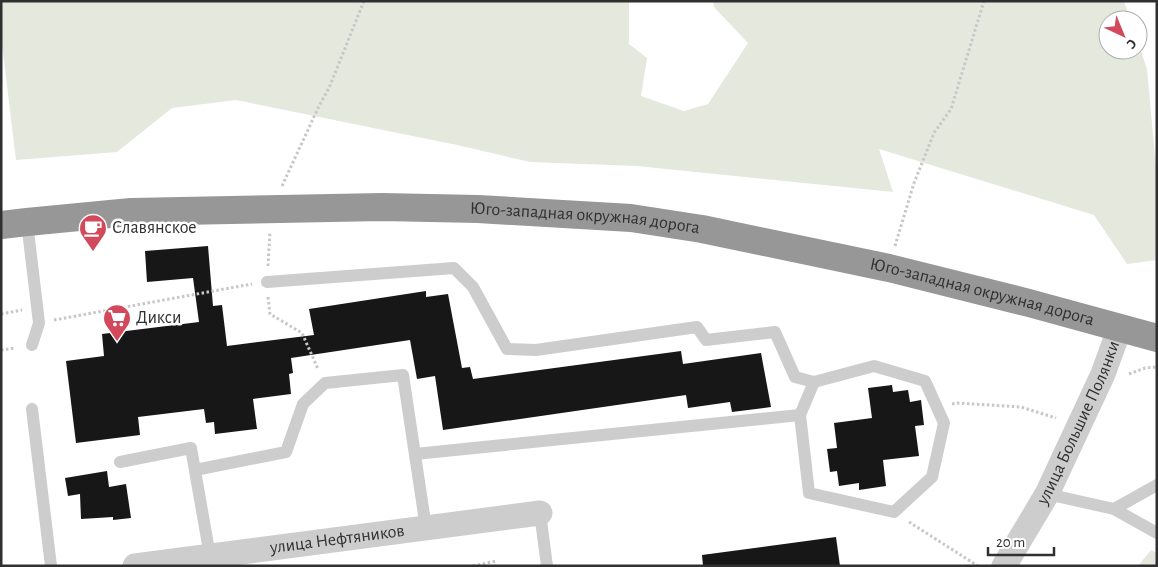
<svg xmlns="http://www.w3.org/2000/svg" width="1158" height="567" font-family="'Alegreya Sans',sans-serif">
<style>
.green{fill:#e4e8dd}
.building{fill:#171717}
.lines{fill:none;stroke-linecap:round;stroke-linejoin:round}
.path{stroke:#c7c7c7;stroke-width:3;stroke-dasharray:2.5 2.5;stroke-linecap:butt}
.lane{stroke:#cdcdcd;stroke-width:12}
.street{stroke:#cdcdcd;stroke-width:25}
.highway{stroke:#979797;stroke-width:28}
.labels{text-anchor:middle;dominant-baseline:central;stroke-width:5;stroke-linejoin:round;paint-order:stroke}
.street-label{font-size:18px;fill:#303030;stroke:#fff}
.poi-label{font-size:18px;fill:#303030;stroke:#fff;text-anchor:start}
</style>
<rect width="100%" height="100%" fill="#fff"/>
<g class="green">
<polygon points="1,1 629,1 629,44 647,58 641,96 684,111 708,104 748,43 714,7 713,1 1124,1 1130,20 1108,20 1108,50 1138,50 1138,42 1147,69 1157,178 1157,260 1127,264 1094,215 879,149 893,192 637,166 530,162 457,145 236,100 172,108 117,152 16,160 1,36"/>
<polygon points="1151,550 1157,553 1157,566 1138,566"/>
</g>
<g class="building">
<polygon points="208,246 213,306 222,305 227,346 314,335 309,309 426,291 426,297 448,294 462,368 470,367 473,379 681,351 683,364 761,353 771,407 732,412 730,402 688,408 686,395 443,430 435,376 417,379 410,340 291,358 293,373 289,374 291,394 253,399 257,429 215,434 214,422 206,423 204,409 138,417 140,435 76,443 66,361 104,356 102,334 199,322 193,278 147,282 145,251"/>
<polygon points="892,385 893,392 908,390 910,402 921,400 924,425 915,426 919,456 883,460 886,486 859,490 859,483 839,486 837,471 830,472 827,449 837,448 834,423 872,418 868,388"/>
<polygon points="107,471 109,487 126,484 131,518 113,520 113,517 81,519 80,494 68,496 65,478"/>
<polygon points="836,537 840,566 703,566 702,555"/>
</g>
<g class="lines">
<g class="path">
<polyline points="282,186 319,106 329,88 364,1"/>
<polyline points="895,246 914,183 934,133 951,109 984,1"/>
<polyline points="268,266 270,232"/>
<polyline points="268,297 270,314 302,333 318,369"/>
<polyline points="1,314 22,310"/>
<polyline points="54,320 252,284"/>
<polyline points="1,350 15,348"/>
<polyline points="1129,374 1145,368 1157,367"/>
<polyline points="952,404 957,403 1021,407 1056,418"/>
<polyline points="909,522 978,566"/>
<polyline points="473,566 496,561"/>
</g>
<g class="lane">
<polyline points="27,222 39,323 32,345"/>
<polyline points="267,282 454,268 473,287 507,349 536,350 697,327 706,340 775,332 795,377 814,382 874,366 925,381 944,423 932,477 894,512 809,493 800,415 415,454"/>
<polyline points="32,409 51,566"/>
<polyline points="800,415 814,382"/>
<polyline points="120,462 191,448 210,556"/>
<polyline points="195,470 286,452 303,404 325,383 403,375 426,528"/>
<polyline points="1047,494 1114,509 1157,533"/>
<polyline points="1114,509 1157,485"/>
<polyline points="540,513 547,566"/>
</g>
<g class="street">
<path id="s1" d="M135,566L540,513"/>
<path id="s2" d="M1004,566L1047,494L1103,374L1120,327"/>
</g>
<path class="highway" id="s3" d="M1,225L27,222L131,212L382,207L478,209L631,218L702,229L889,268L1029,303L1157,338"/>
</g>
<defs>
<g id="cafe-pin" transform="scale(1.4375)"><path d="M0 17L-7.5 6A9.5 9.5 0 1 1 7.5 6Z" fill="#d1495b" stroke="#fff"/><path d="M-5.5-4.5H6V0H3Q3 3.5 0 3.5H-2.5Q-5.5 3.5-5.5 0ZM3-3.2v2h1.7v-2ZM-6 4.5H4V6H-6Z" fill="#fff"/></g>
<g id="supermarket-pin" transform="scale(1.4375)"><path d="M0 17L-7.5 6A9.5 9.5 0 1 1 7.5 6Z" fill="#d1495b" stroke="#fff"/><path d="M-6-5.5h2.5l.6 2H6L4.5 2H-2.5L-4.4-4H-6ZM-1.5 3.2a1.3 1.3 0 1 0 .1 0ZM3 3.2a1.3 1.3 0 1 0 .1 0Z" fill="#fff"/></g>
</defs>
<g fill-rule="evenodd">
<use href="#cafe-pin" x="93" y="228"/>
<use href="#supermarket-pin" x="117" y="318"/>
</g>
<g class="labels">
<g class="street-label">
<text stroke="none"><textPath href="#s3" startOffset="585">Юго-западная окружная дорога</textPath></text>
<text stroke="none"><textPath href="#s3" startOffset="990">Юго-западная окружная дорога</textPath></text>
<text stroke="none"><textPath href="#s2" startOffset="162">улица Большие Полянки</textPath></text>
<text stroke="none"><textPath href="#s1" startOffset="204">улица Нефтяников</textPath></text>
</g>
<g class="poi-label">
<text x="112" y="228">Славянское</text>
<text x="136" y="318">Дикси</text>
</g>
</g>
<rect width="1158" height="567" fill="none" stroke="#303030" stroke-width="5"/>
<g transform="translate(1123 35) rotate(136)"><circle r="24" fill="#ffffff" stroke="#acacac"/>
<path d="M0-4L9 19L0 12L-9 19Z" fill="#d1495b"/>
<text y="-8" font-size="14" font-weight="bold" text-anchor="middle" fill="#303030">С</text>
</g>
<path d="M988 547v8h66v-8" fill="none" stroke="#303030" stroke-width="2.5"/>
<text x="996" y="547" font-size="15" fill="#303030" stroke="#ffffff" stroke-width="4" paint-order="stroke">20 m</text>
</svg>
